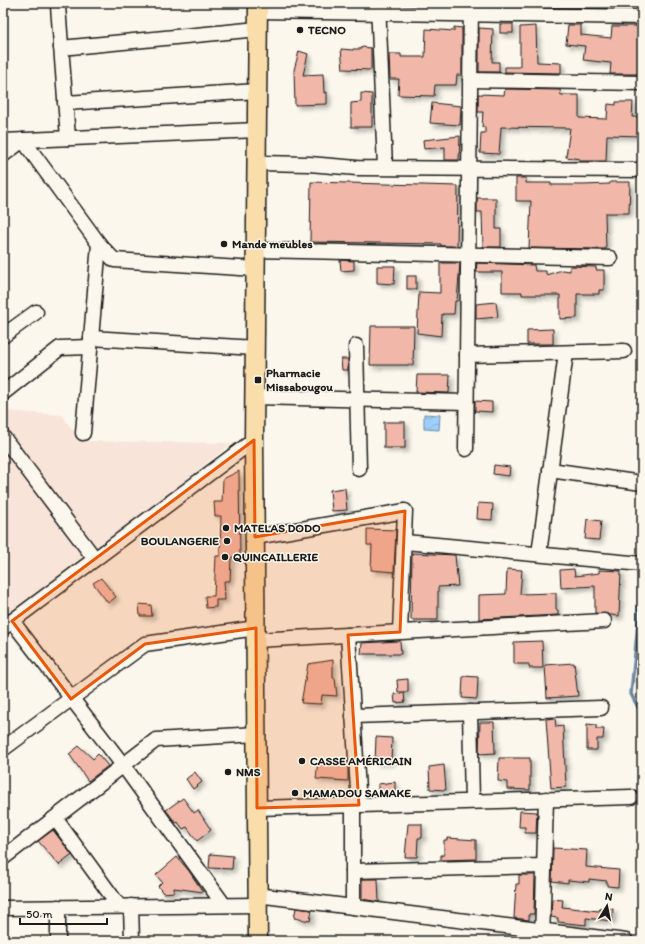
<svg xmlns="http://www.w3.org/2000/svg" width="645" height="944" font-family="Itim,sans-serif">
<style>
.built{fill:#f8e4d8}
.water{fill:url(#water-waves);stroke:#6a87a2}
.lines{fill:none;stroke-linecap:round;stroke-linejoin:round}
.stream{stroke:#6a87a2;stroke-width:3.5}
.building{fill:#f1b8a9;stroke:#1c1c1c;filter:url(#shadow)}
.minor-casing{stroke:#1c1c1c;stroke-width:17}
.major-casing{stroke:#1c1c1c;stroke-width:21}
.minor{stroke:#fbf7ec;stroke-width:14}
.major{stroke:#f9ddab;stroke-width:18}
.marked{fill:#e8590c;fill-opacity:0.2;stroke:#e8590c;stroke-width:3;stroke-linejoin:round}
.poi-dot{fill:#1c1c1c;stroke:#fbf7ec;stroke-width:1.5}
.labels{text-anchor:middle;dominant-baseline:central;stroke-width:3;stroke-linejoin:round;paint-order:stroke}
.poi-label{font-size:12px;font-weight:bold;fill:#1c1c1c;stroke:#fbf7ec;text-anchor:start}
</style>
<defs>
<pattern id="water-waves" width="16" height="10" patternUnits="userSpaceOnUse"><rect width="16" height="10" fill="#9ecffb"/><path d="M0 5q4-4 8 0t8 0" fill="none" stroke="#88b1d7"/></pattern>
<filter id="shadow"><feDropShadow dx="3.5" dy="3.5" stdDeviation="2" flood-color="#0004"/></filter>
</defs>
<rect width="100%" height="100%" fill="#fbf7ec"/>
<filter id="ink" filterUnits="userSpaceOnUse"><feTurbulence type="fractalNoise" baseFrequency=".025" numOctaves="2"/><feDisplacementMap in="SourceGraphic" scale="8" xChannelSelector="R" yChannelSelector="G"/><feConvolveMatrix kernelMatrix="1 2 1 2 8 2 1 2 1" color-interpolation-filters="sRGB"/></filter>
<g filter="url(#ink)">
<polygon class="built" points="3,411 62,415 80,441 232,443 3,626"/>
<polygon class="water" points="424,414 440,415 439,430 424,429"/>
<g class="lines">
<polyline class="stream" points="640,567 638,624 631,694 642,715"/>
</g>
<g class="building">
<rect x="500" y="24" width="13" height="9"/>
<polygon points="568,25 581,25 581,35 611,38 612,26 642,26 642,74 610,74 611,63 583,60 585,46 566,44"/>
<polygon points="536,26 537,62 561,63 561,73 505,72 505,67 520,67 520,27"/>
<polygon points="454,27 462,28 462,75 457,75 456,85 435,85 434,96 398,95 399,79 390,79 389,54 401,54 401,57 425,57 426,29 454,31"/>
<polygon points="479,28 493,29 492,62 499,62 499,72 479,72"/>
<polygon points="361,47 371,48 371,70 343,69 341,49 353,50 353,49 361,49"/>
<polygon points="299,51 308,54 303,75 323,74 324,93 327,92 327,104 295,105 294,70"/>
<polygon points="505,89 560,90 561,95 579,95 579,118 607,119 608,104 616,105 616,102 633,102 632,117 642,117 642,136 607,135 606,161 580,161 580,159 566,157 570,128 501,127 499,154 480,153 481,133 485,133 485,127 482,127 483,112 478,112 478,94 504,95"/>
<polygon points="361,93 372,94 372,127 351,127 351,103 361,102"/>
<polygon points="432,103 461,106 460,125 430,123"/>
<polygon points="460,136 459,160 445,160 445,147 424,149 423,140"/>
<polygon points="516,178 526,178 526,183 551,183 551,185 584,185 610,184 610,182 630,182 629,213 605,213 606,249 529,248 531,201 516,201"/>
<polygon points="311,182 458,186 457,246 441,246 441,244 310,242"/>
<polygon points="477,198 496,198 496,229 501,229 501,247 483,247 482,212 477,212"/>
<polygon points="340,260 354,261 354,270 341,271"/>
<polygon points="440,263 460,263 457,301 455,301 454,314 442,314 441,336 417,333 419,292 440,293"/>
<polygon points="477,263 534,265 535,271 546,271 546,275 562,270 570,271 570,266 596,267 596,270 604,270 604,290 599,290 599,294 577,294 577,318 560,319 560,295 522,295 522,292 502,292 502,272 476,272"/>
<polygon points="377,266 395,266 394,284 377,283"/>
<rect x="407" y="276" width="9" height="13"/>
<polygon points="496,302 498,317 476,319 476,304"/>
<polygon points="371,326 414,326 413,365 370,365"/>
<polygon points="553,329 553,344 527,344 527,330"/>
<polygon points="341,359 348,359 348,370 342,370"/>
<polygon points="417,375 450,375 449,393 416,392"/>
<polygon points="475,401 492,402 492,412 475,411"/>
<rect x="384" y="422" width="21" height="26"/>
<polygon points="494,465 510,467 509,476 493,474"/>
<polygon points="239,471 240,558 231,557 230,581 224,581 225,600 216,600 216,607 206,608 205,596 214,596 216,556 220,556 221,516 215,516 214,502 222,502 223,479"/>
<polygon points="345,488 347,510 332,511 330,490"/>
<polygon points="478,503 493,504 492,520 477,519"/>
<polygon points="587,519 601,521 599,540 585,539"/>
<polygon points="367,529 396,530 394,572 371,570 372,545 367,545"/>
<polygon points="412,553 455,555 458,586 438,587 438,620 411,620"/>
<polygon points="507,569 522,570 520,594 556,593 556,610 558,610 558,615 479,619 479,595 506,594"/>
<polygon points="574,569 575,576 599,573 599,570 621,571 619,616 595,613 595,586 561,588 560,570"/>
<polygon points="101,578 116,597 108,603 93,583"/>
<polygon points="139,604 151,605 152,616 140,616"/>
<polygon points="400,641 401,654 361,654 362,643"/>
<polygon points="542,641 543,668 529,668 529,664 514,664 514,642"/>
<polygon points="333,660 333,678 335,678 337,696 322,695 321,704 301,703 308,664"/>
<polygon points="574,663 578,696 547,698 545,665"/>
<polygon points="463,676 478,677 477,699 462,698"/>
<polygon points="408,679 408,692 398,692 397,680"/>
<polygon points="404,693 405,702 395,703 394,694"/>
<polygon points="555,718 556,727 563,726 566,787 551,788 546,719"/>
<polygon points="480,722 494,722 495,753 479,754"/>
<polygon points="587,724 596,725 596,729 604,729 603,739 597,739 597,750 587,750"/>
<polygon points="376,737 392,738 391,762 375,762"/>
<polygon points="79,746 93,759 98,754 108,766 88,781 69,754"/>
<polygon points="499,758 530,758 530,790 507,789 507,782 498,781"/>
<polygon points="318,760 348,762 348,781 316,779"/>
<polygon points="444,765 446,790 430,789 429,767"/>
<polygon points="195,772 202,782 193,789 186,779"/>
<polygon points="395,782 395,795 378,796 378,784"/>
<polygon points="183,798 194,813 198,810 211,830 197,841 187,827 183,829 178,822 176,823 166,810"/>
<polygon points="520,811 537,812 536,833 525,833 525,827 519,827"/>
<polygon points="408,824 422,824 422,838 418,838 417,857 405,857"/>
<polygon points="53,830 72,855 59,865 38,841"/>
<polygon points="447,838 476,840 476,859 441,860 441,855 444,855 444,840 447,840"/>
<polygon points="553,848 587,850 586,867 619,870 618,887 607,886 607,881 589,879 589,882 568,880 568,883 552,881"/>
<polygon points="210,854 233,856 232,869 209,868"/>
<polygon points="177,857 189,871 203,892 174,888 174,892 163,893 158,886 162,882 156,875"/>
<polygon points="519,875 535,875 534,914 529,914 529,920 514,918 516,884 519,884"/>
<polygon points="362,879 378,879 379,902 362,899"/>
<polygon points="552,899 563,900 562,907 599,911 600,908 613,909 612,921 586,918 586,925 558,922 558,918 551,917"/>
<polygon points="296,908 312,910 310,921 294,918"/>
</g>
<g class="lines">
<g class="minor-casing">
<g id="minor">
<polyline points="378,3 385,167"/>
<polyline points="58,6 68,138"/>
<polyline points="258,11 642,17"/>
<polyline points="61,48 258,29"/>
<polyline points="470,80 642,83"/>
<polyline points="65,103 258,91"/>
<polyline points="3,141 258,130"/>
<polyline points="3,155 23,140 99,244 114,260 256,269"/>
<polyline points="257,163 309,164 357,168 642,170"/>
<polyline points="256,250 610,258"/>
<polyline points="3,336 36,312"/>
<polyline points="91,338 255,348"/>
<polyline points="356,346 359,469"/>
<polyline points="467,355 624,351"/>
<polyline points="3,393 60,348 90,347"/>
<polyline points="254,397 466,402"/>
<polyline points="83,433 99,244"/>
<polyline points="3,437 95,559"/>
<polyline points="466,449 471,3"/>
<polyline points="550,470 642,483"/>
<polyline points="255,537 405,511 400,632"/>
<polyline points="405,542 642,564"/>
<polyline points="539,554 566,353"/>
<polyline points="12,621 123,765 224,905"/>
<polyline points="3,628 254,440"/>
<polyline points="348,635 359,805"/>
<polyline points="256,640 604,621"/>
<polyline points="470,712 472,801"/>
<polyline points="353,716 601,708"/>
<polyline points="3,749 145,644 256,628"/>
<polyline points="353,805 353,907"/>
<polyline points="257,808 631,797"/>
<polyline points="55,818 119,906"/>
<polyline points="3,858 156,740 257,734"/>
<polyline points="353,871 543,866"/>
<polyline points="257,895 626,941"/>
<polyline points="131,906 132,941"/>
<polyline points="58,907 58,941"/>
<polyline points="3,908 257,905"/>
<polyline points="542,941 546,799"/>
</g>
</g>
<g class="major-casing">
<polyline id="major" points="258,941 254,440 258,3"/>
</g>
<use href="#minor" class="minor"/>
<use href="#major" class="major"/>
</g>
</g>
<path class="marked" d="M254,440L255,537L405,511L400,632L348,635L359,805L257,808L256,628L145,644L71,699L12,621Z"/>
<g class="poi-dot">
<circle cx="300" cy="30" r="4"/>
<circle cx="224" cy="244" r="4"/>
<rect x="254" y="376" width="8" height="8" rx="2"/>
<circle cx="226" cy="528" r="4"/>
<circle cx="227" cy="541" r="4"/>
<circle cx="225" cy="557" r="4"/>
<circle cx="302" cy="761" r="4"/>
<circle cx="228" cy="772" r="4"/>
<circle cx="295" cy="793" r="4"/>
</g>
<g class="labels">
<g class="poi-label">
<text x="308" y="30">TECNO</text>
<text x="232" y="244">Mande meubles</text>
<text x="266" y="373">Pharmacie<tspan x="266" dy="14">Missabougou</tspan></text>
<text x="234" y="528">MATELAS DODO</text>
<text x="219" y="541" text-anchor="end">BOULANGERIE</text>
<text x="233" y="557">QUINCAILLERIE</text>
<text x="310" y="761">CASSE AMÉRICAIN</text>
<text x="236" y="772">NMS</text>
<text x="303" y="793">MAMADOU SAMAKE</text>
</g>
</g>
<rect width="645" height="944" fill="none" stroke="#fbf7ec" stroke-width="16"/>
<rect x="8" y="8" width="629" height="928" fill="none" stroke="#1c1c1c" stroke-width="1.5" filter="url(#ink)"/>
<g transform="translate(607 906) rotate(10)" stroke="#fbf7ec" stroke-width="3" paint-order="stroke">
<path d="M0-3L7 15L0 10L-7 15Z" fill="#1c1c1c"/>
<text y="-6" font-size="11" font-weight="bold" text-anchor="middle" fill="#1c1c1c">N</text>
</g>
<path d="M20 918v6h87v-6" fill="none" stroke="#1c1c1c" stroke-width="2"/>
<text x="26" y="918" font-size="12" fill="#1c1c1c" stroke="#fbf7ec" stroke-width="3" paint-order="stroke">50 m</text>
</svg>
